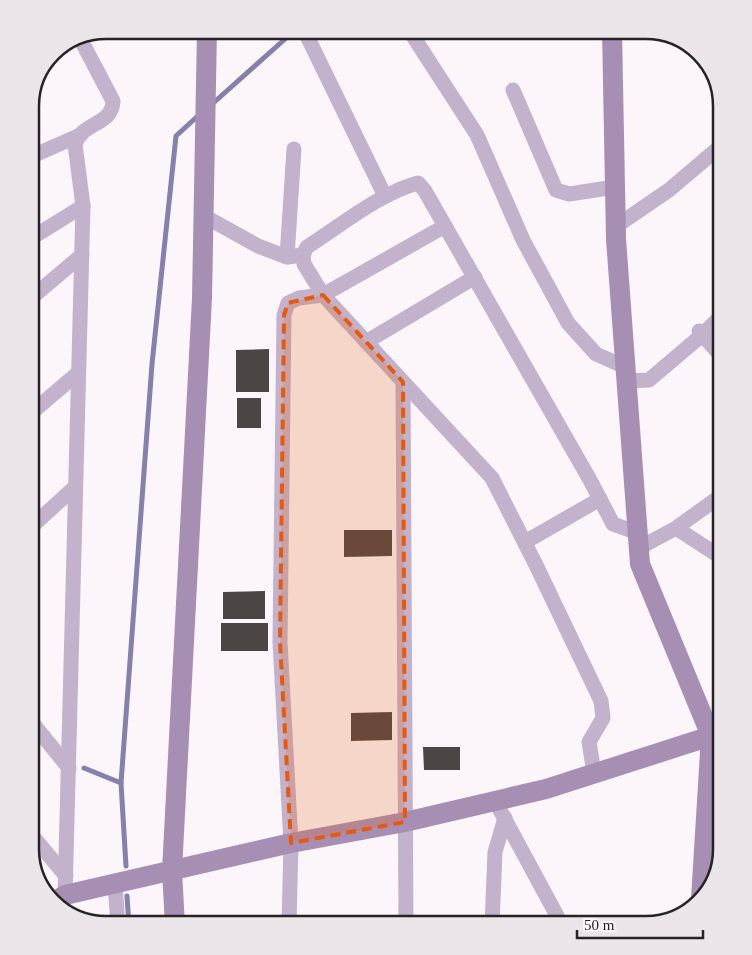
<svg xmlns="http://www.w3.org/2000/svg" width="752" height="955" font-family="Georgia,serif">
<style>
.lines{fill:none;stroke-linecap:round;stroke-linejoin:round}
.stream{stroke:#8481ac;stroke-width:5}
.building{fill:#4c4546}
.street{stroke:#c2b2cb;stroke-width:15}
.secondary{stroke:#a78fb4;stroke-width:20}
.marked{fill:#e8590c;fill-opacity:0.2;stroke:#e8590c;stroke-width:4;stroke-dasharray:10 6;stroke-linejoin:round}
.rim{fill:none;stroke:#252324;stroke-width:2.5}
</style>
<rect width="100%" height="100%" fill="#fcf6fa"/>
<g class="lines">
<g class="stream">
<polyline points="211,105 294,31"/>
<polyline points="84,768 121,783"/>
<polyline points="126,866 121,783 152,364 176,136 200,114"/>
<polyline points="127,896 129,925"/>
</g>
</g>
<g class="building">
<polygon points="269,349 269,392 236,392 236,350"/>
<rect x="237" y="398" width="24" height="30"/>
<polygon points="344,530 392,530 392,556 344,557"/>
<polygon points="265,591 265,619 223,619 223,592"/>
<rect x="221" y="623" width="47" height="28"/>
<polygon points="392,712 392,740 351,741 351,713"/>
<polygon points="423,747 460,747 460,770 424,770"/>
</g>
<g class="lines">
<g class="street">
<polyline points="307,30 307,36 385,196"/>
<polyline points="409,30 477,135 523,240 568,323 596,354 625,367"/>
<polyline points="513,90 556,190 569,194 615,187"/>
<polyline points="30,157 78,136"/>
<polyline points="204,216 258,246 287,257 303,255"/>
<polyline points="615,227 669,190 722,145"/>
<polyline points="30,239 83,206"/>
<polyline points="287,257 294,149"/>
<polyline points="30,299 82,255"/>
<polyline points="699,331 722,357"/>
<polyline points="366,342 475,277"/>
<polyline points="626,381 649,380 702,335 722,315"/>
<polyline points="403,382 406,925"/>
<polyline points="30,414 78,373"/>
<polyline points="30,528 75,487"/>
<polyline points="676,528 722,558"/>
<polyline points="525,542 600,499"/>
<polyline points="639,548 676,528 722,495"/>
<polyline points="30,720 69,768"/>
<polyline points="711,736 722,725"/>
<path d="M594,773L589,742L603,718L601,701L536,565L492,478L323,295L304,264L303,255L307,247C340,226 380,193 418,183L425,191L590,480L613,524L638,533"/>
<polyline points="495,801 562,925"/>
<polyline points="30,833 66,876"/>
<polyline points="115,884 118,925"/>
<path d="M65,895L83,206L75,144C83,121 112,126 113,101L81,40"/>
<polyline points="289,925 291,843 280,642 284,315 288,303 299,298 323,295 445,226"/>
<polyline points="492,925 495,852 505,818"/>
</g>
<g class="secondary">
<polyline points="701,899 711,736"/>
<polyline points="54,902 65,895 291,843 405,822 546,789 711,736 640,564 616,239 612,30"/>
<polyline points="175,925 172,871 202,298 207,30"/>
</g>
</g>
<path class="marked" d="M323,295L403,382L405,822L291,843L280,642L284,315L288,303Z"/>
<path d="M0 0H752V955H0ZM106 39H646A67 67 0 0 1 713 106V849A67 67 0 0 1 646 916H106A67 67 0 0 1 39 849V106A67 67 0 0 1 106 39Z" fill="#ebe5e9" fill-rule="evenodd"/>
<path class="rim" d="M106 39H646A67 67 0 0 1 713 106V849A67 67 0 0 1 646 916H106A67 67 0 0 1 39 849V106A67 67 0 0 1 106 39Z"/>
<path d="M577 930v8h126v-8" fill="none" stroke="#252324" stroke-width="2.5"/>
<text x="584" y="930" font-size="15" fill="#252324" stroke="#fcf6fa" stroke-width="4" paint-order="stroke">50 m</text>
</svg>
